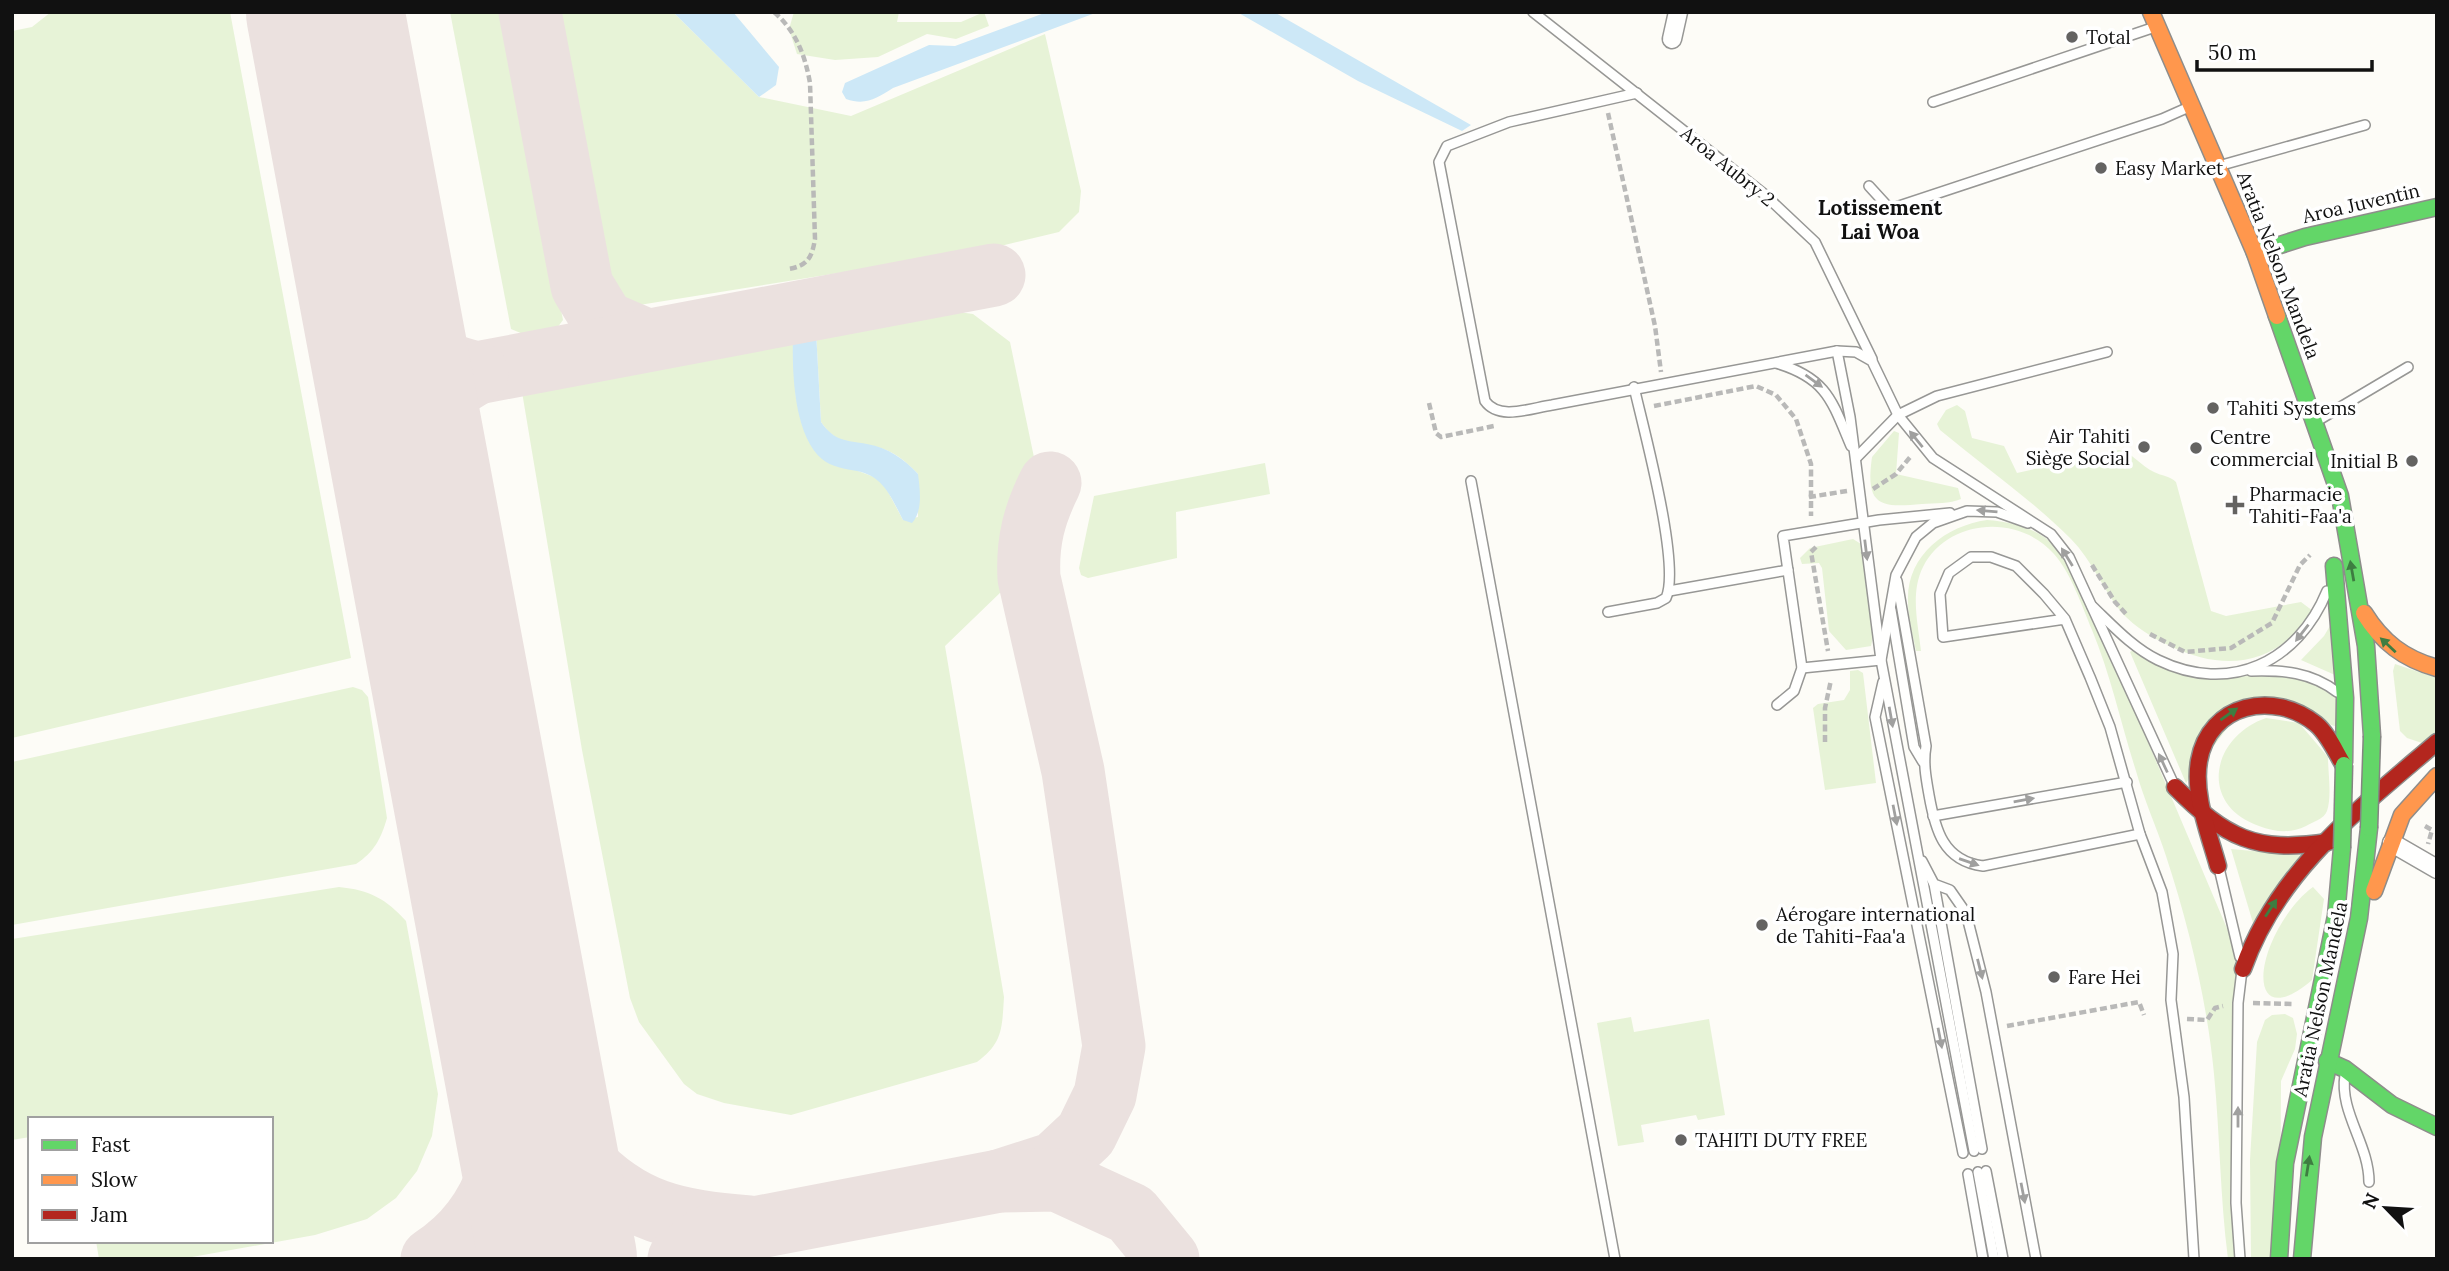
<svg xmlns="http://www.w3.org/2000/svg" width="2449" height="1271" font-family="Lora,serif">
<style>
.green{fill:#e7f3d7}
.water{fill:#cde8f7}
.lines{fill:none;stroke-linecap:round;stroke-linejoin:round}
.taxiway{stroke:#ebe1df;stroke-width:63}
.runway{stroke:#ebe1df;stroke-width:158}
.lane-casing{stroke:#979795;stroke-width:12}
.street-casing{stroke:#979795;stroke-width:21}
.fast-casing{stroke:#8e8d8b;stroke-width:19}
.slow-casing{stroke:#8e8d8b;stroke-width:19}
.jam-casing{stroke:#8e8d8b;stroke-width:19}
.path{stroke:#b9b9b8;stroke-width:4.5;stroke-dasharray:7 3.5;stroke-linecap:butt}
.lane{stroke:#fffffe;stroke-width:9}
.street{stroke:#fffffe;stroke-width:18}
.fast{stroke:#63d668;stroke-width:16}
.slow{stroke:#ff974d;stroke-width:16}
.jam{stroke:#b3261e;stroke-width:16}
.fast-bridge-casing{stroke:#858482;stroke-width:19;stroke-linecap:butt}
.fast-bridge{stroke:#63d668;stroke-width:16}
.oneway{fill:#a0a09f}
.oneway2{fill:#3e7d41}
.poi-dot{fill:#646362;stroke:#fff;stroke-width:2.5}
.labels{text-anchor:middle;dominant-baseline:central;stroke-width:7;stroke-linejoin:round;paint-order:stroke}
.poi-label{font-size:19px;fill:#111;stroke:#fff;text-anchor:start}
.street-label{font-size:19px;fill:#111;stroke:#fff}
.neighbourhood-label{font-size:21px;font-weight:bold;fill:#111;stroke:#fff}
</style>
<rect width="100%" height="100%" fill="#fdfcf7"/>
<g class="green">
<polygon points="51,12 230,12 351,658 12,738 12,31 32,27"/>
<polygon points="450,12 503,12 563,320 557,328 523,334 511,329"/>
<polygon points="556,12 673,12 759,97 851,116 1045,34 1081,191 1079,212 1059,232 988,249 633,306 619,300 609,288"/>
<polygon points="794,12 899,12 897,22 961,22 984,12 989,26 956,39 927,34 878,57 835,60 797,54 789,29"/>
<path d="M937,309L973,314L1010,342L1036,467L1015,520L1003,590L945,646L1004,997C1002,1028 1003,1043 977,1062L791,1115L724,1103L697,1094L684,1084L639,1022L630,998L582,750L522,392L793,335L796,399L858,471L877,478L886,488L903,520L918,517V474C907,463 898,454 883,449C856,439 840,450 821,422L816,331Z"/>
<path d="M1957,405L1965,411L1972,438L2004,446L2017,473L2119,450C2133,453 2141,466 2154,472C2162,476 2170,476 2176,482L2211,611L2226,616L2301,602L2313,611C2277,665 2227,673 2170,646C2153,638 2135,627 2122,613C2103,590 2092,560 2071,539C2031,499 1983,466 1940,430L1937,424L1946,410Z"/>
<path d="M1894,431L1899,433L1896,474L1958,488L1961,499C1950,504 1935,503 1922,504C1880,508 1865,506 1872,457Z"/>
<polygon points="1265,463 1270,494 1176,512 1177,558 1088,578 1081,575 1079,568 1094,496"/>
<path d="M1987,520C2029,523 2054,537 2076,572L2234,945C2243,1049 2230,1154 2235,1259H2228C2220,1197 2220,1135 2214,1074C2207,1001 2189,926 2166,856C2157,828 2144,800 2136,771C2121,724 2111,676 2092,630C2082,606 2071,573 2054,554C2019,514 1948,518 1923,567C1910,593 1918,623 1921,651H1916C1913,635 1908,619 1908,602C1906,556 1945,526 1987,520Z"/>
<polygon points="1853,539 1861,544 1873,637 1871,646 1846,650 1829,631 1822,568 1819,563 1802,564 1800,558 1810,548"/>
<polygon points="2340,609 2344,679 2301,660 2324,636"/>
<polygon points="2138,647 2180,673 2202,679 2280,674 2309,680 2348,706 2344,729 2249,699 2186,783 2130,652"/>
<polygon points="2395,664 2437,678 2437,735 2422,743 2407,738 2400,731 2393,671"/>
<polygon points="1858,670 1863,673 1876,783 1825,790 1813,708 1818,704 1844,700 1850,690 1850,671"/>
<path d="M353,687L362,690L368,697L387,818C381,839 374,852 356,864L12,925V762Z"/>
<path d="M2266,718L2299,723L2328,757C2328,773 2332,796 2327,811C2324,819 2313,822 2306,826C2290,834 2275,832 2259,826C2198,805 2211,737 2266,718Z"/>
<polygon points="2231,849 2308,856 2253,923"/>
<path d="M339,887C370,890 386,899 406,921L438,1094L432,1136L417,1171L396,1198L367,1219L315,1235L181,1259H99L96,1241H271V1119H30V1137L12,1140V939Z"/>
<path d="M2313,887L2324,899L2312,980C2267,1019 2253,988 2271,944C2279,924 2295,900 2313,887Z"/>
<polygon points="2285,1014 2293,1018 2297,1034 2295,1049 2281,1081 2280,1259 2251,1259 2250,1160 2257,1042 2265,1020 2272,1015"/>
<polygon points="1631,1017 1634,1032 1709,1019 1725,1115 1698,1120 1696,1115 1641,1125 1644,1142 1618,1146 1597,1023"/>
</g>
<g class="water">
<polygon points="673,12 733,12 779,67 776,85 759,97"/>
<path d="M1047,12H1098L893,88C877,98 866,106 846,99L842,92L845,83L929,45L955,46Z"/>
<polygon points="1237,12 1274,12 1471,125 1462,131 1358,81"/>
<path d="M816,331L821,422C835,442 846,440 867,444C889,448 904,459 918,474C920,490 923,511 912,523L903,520C892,499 884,476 857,471C846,469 831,467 822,459C793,434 792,369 793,335Z"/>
</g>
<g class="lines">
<g class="taxiway">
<polyline points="530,12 582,286 604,322 646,340"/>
<path d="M378,294C403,343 423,360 477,373L994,275"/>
<path d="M410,460C427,410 430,400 477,373"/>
<path d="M518,1043C528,1069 536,1098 550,1123C557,1136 571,1148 581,1159C632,1213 677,1221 749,1227"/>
<path d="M999,1181L1055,1163L1086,1134L1105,1095L1114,1046L1073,771L1029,578C1027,542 1034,515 1050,483"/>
<path d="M432,1259C507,1211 511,1133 517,1053"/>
<polyline points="679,1259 707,1237 999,1181 1057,1180 1131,1214 1168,1259"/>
</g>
<polyline class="runway" points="325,12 558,1259"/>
<g class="lane-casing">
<g id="lane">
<polyline points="1533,12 1764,194 1815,242 1872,359"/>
<path d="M1637,93L1509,122L1447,146L1439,162L1485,401C1499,421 1531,408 1552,405L1837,351L1856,352L1872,361L1898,415L1933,458L2051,534L2069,557L2174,785"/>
<polyline points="1933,102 2155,27"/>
<polyline points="2222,165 2365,125"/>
<polyline points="1869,186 1890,209 2162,119 2189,107"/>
<path d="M1776,363C1827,378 1832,401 1851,446"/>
<polyline points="2317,421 2408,367"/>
<polyline points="1856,458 1898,415 1937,396 2107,352"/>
<polyline points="1471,481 1615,1259"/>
<path d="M1897,581L1926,746C1923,763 1926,778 1929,795C1935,829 1943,861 1983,866L2140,834"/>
<polyline points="1669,591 1788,570"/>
<path d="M2092,606C2112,625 2133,648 2158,660C2230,695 2298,662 2327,591"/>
<polyline points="1891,610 1914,747 1923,762"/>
<path d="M1608,612L1657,603L1666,598C1681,565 1643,427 1634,387"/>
<polyline points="2065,619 1943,637 1940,594 1949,573 1971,557 1991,557 2016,566 2044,594 2065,619 2090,677 2110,727 2140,834 2162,892 2173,954 2171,1000 2184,1097 2194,1259"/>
<polyline points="1802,668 1881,660 1850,417 1837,351"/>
<path d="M2251,671C2283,670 2311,672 2337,692"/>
<polyline points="1883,682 1875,717 1963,1153"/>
<polyline points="1777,705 1794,691 1802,668 1783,536 1879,520 1950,513"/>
<polyline points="1933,816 2127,782"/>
<polyline points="1922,861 1934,884 1950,890 1966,913 1986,992 2036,1259"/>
<polyline points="2219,868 2240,957"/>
<polyline points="1934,884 1982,1149"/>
<path d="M2345,1075C2339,1112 2369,1144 2369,1182"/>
<polyline points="1974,1151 1881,660 1896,575 1916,537 1933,523 1967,511 1997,512 2028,523"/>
<polyline points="1986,1171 2003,1259"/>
<polyline points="1978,1172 1994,1259"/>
<polyline points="1968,1174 1983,1259"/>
<polyline points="2240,1259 2236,1203 2238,1003 2242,970"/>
</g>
</g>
<g class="street-casing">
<g id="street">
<polyline points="1672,39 1678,12"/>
<polyline points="2392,843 2437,869"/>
</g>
</g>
<g class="fast-casing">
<g id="fast">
<polyline points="2255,253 2305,237 2437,207"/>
<polyline points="2277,316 2340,496 2366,646 2372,736"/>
<polyline points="2334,566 2345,698 2344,762"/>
<polyline points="2327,1061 2345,1069 2392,1105 2437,1127"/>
<polyline points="2279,1259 2285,1163 2336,916 2342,848"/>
<polyline points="2302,1259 2313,1137 2359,918 2369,828"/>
</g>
</g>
<g class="slow-casing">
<g id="slow">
<polyline points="2151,12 2255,253 2277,316"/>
<path d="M2364,613C2382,642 2404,659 2437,668"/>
<polyline points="2374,891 2402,815 2437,776"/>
</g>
</g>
<g class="jam-casing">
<g id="jam">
<path d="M2175,787C2226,838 2255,853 2328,842"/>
<path d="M2218,866C2209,833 2193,795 2199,761C2209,703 2274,690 2316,724C2328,734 2335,751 2343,764"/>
<path d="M2243,969C2277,871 2360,808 2437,742"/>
</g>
</g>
<g class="path">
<path d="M774,12C796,31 805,55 810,83L815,239C812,257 808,266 788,269"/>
<polyline points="1608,113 1655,326 1661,372"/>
<polyline points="1429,403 1436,433 1441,437 1494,426"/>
<polyline points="1654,406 1756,386 1776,395 1796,419 1811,464 1811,516"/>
<polyline points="1873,489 1896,474 1911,456"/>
<polyline points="1809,497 1847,491"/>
<polyline points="1816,547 1811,552 1828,651"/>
<polyline points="2092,565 2115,602 2127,615"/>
<polyline points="2150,634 2185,652 2231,648 2272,623 2300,565 2310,555"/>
<polyline points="1825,742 1825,708 1831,680"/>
<polyline points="2425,826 2432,830 2428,844"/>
<polyline points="2253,1003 2293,1004"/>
<polyline points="2187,1019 2207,1020 2215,1008 2223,1006"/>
<polyline points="2007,1026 2139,1002 2144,1015"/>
</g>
<use href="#lane" class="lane"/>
<use href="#street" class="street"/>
<use href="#fast" class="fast"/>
<use href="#slow" class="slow"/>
<use href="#jam" class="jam"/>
<g class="fast-bridge-casing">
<g id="fast-bridge">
<polyline points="2369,828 2372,736"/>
<polyline points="2342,848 2344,765"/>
</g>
</g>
<use href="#fast-bridge" class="fast-bridge"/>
</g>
<defs><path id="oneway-solid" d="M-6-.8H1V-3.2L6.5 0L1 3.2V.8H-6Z" transform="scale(1.75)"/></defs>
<g class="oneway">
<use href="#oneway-solid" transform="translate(1814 381) rotate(36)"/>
<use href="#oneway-solid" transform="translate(1916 439) rotate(-129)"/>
<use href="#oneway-solid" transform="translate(1987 511) rotate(-175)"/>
<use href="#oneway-solid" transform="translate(1866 550) rotate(83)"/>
<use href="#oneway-solid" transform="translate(2067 557) rotate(-122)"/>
<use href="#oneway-solid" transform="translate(2302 633) rotate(128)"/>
<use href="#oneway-solid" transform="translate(1891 717) rotate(80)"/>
<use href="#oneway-solid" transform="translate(2163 763) rotate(-115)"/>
<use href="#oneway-solid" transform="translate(2024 800) rotate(-10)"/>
<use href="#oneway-solid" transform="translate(1895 815) rotate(79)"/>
<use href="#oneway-solid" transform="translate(1969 862) rotate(19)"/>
<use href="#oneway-solid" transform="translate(1980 969) rotate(76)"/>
<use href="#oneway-solid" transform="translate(1940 1038) rotate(79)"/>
<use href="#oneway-solid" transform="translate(2238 1117) rotate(-90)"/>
<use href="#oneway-solid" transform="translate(2023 1193) rotate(79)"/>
</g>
<g class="oneway2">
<use href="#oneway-solid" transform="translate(2352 571) rotate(-100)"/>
<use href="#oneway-solid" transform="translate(2388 645) rotate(-137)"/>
<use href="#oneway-solid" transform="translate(2229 714) rotate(-35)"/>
<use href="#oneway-solid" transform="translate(2271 908) rotate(-57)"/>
<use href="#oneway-solid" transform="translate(2308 1166) rotate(-81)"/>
</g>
<g class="poi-dot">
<circle cx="2072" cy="37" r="7"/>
<circle cx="2101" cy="168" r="7"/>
<circle cx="2213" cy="408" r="7"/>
<circle cx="2144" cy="447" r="7"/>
<circle cx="2196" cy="448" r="7"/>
<circle cx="2412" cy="461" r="7"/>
<path d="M2231.5 494.5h7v7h7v7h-7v7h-7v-7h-7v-7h7z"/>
<circle cx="1762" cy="925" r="7"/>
<circle cx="2054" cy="977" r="7"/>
<circle cx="1681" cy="1140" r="7"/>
</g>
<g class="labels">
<g class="poi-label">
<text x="2086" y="37">Total</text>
<text x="2115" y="168">Easy Market</text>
<text x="2227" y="408">Tahiti Systems</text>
<text x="2130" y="436" text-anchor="end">Air Tahiti<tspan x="2130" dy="22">Siège Social</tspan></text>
<text x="2210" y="437">Centre<tspan x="2210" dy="22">commercial</tspan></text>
<text x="2398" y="461" text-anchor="end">Initial B</text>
<text x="2249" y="494">Pharmacie<tspan x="2249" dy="22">Tahiti-Faa'a</tspan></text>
<text x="1776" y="914">Aérogare international<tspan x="1776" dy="22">de Tahiti-Faa'a</tspan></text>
<text x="2068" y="977">Fare Hei</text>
<text x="1695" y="1140">TAHITI DUTY FREE</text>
</g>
<g class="street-label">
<text transform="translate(1728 166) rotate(39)">Aroa Aubry 2</text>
<text transform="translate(2361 203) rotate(-13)">Aroa Juventin</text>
<text transform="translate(2279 265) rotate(69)">Aratia Nelson Mandela</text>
<text transform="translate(2320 999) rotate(-78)">Aratia Nelson Mandela</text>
</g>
<g class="neighbourhood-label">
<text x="1880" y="207">Lotissement<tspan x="1880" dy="24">Lai Woa</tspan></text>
</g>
</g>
<rect width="2449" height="1271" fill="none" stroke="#111111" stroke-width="28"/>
<rect x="28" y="1117" width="245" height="126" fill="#ffffff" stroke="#a0a0a0" stroke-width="2"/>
<rect x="42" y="1140" width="35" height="10" fill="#63d668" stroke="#a0a0a0" stroke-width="2"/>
<text x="91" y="1152" font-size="21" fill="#111111">Fast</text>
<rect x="42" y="1175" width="35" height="10" fill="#ff974d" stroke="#a0a0a0" stroke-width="2"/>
<text x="91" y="1187" font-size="21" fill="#111111">Slow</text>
<rect x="42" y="1210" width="35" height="10" fill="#b3261e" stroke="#a0a0a0" stroke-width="2"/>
<text x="91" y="1222" font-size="21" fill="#111111">Jam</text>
<g transform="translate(2386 1208) rotate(295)" stroke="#ffffff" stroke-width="5" paint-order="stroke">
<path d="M0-5L12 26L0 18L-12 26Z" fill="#111111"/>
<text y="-10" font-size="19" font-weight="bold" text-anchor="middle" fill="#111111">N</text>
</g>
<path d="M2197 60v10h175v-10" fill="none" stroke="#111111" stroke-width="3.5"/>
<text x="2208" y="60" font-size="21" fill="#111111" stroke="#ffffff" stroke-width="5" paint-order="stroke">50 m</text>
</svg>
